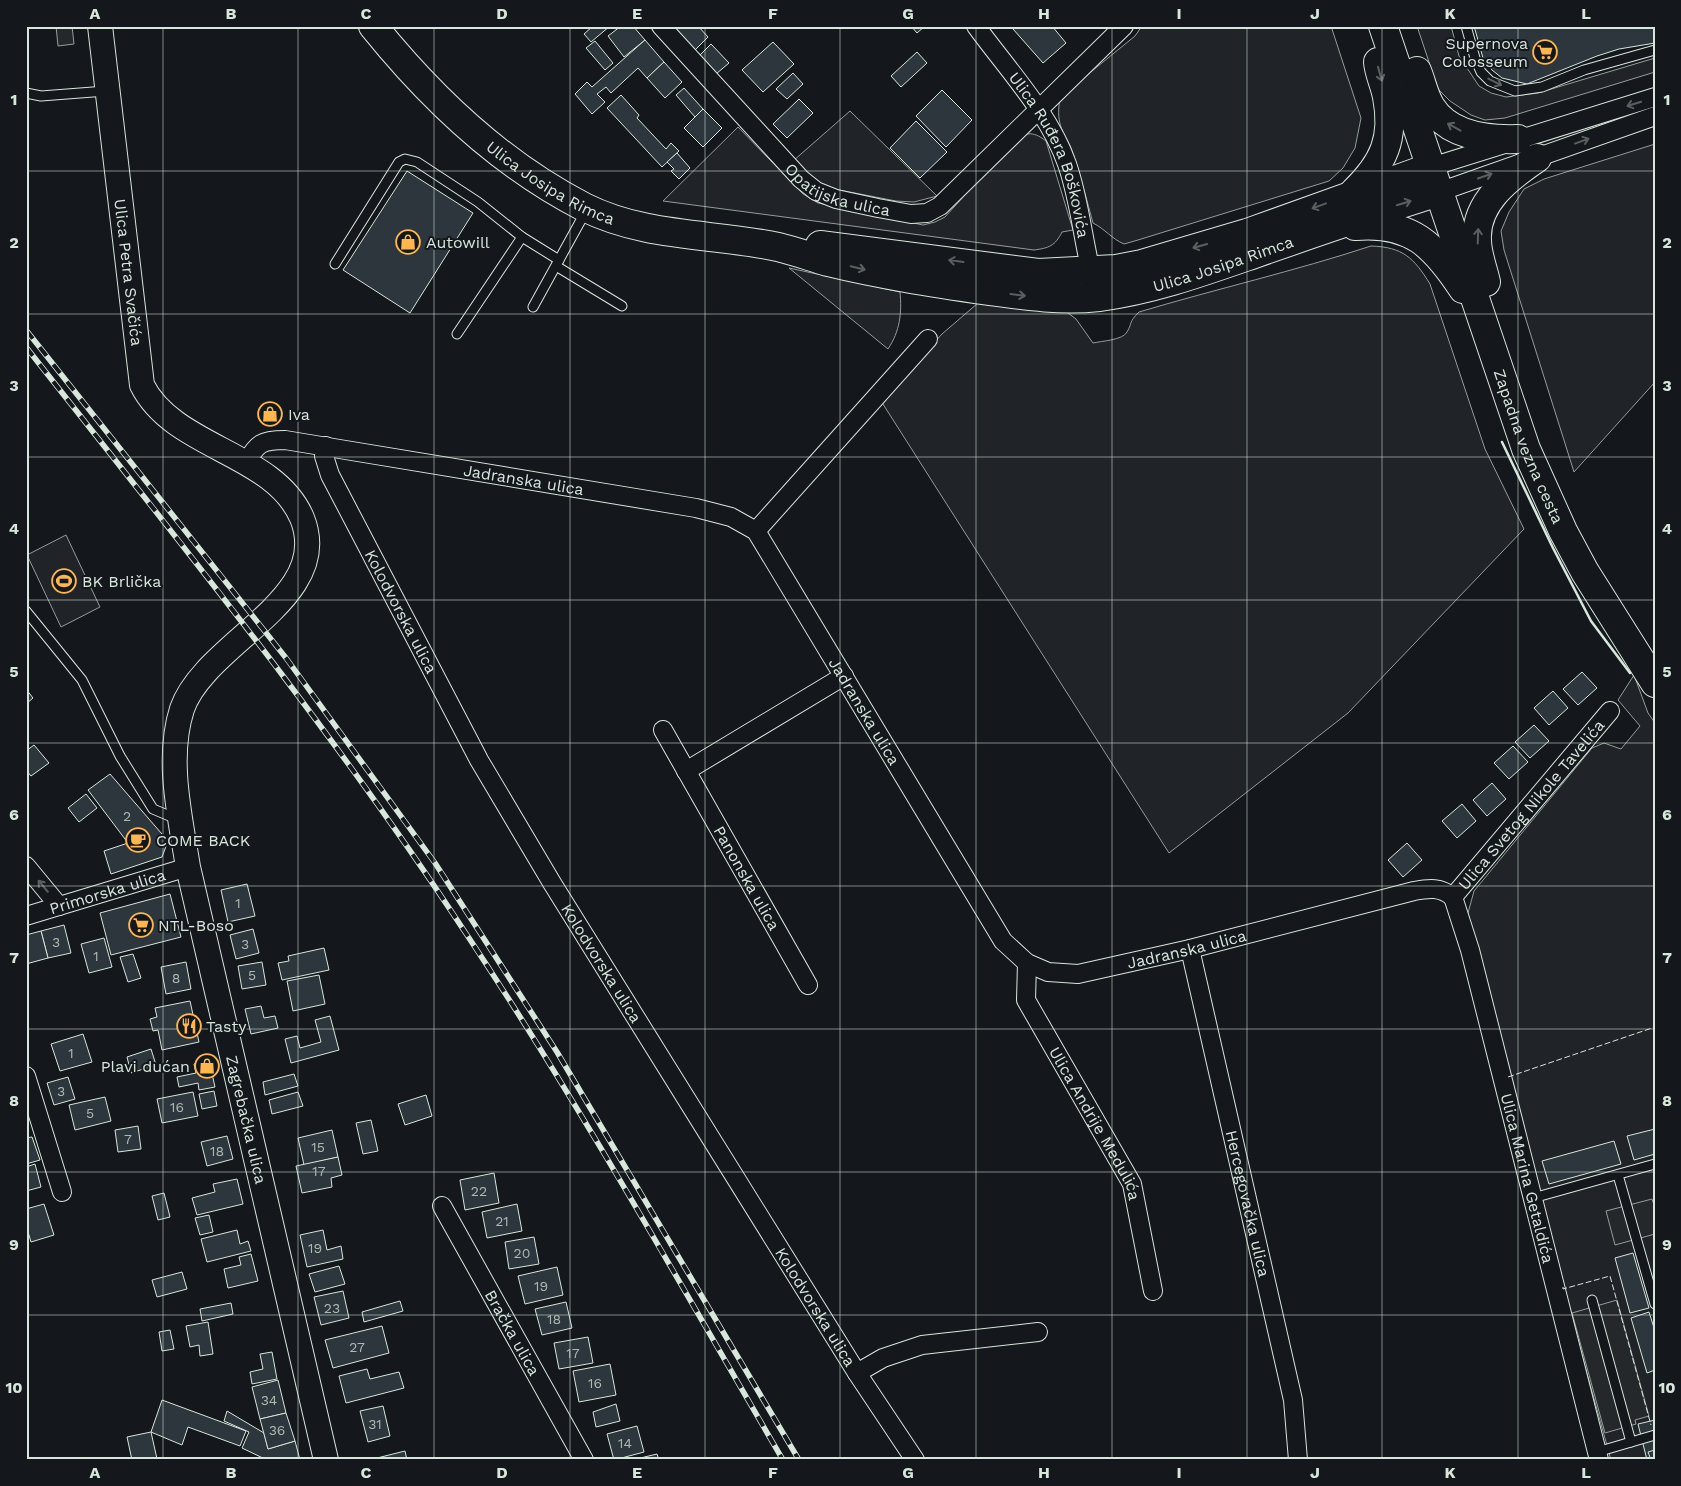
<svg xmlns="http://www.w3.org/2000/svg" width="1681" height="1486" font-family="'Work Sans',sans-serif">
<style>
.green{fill:#202428;stroke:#939e99}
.parking{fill:#24282b;stroke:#939e99}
.building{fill:#2c363c;stroke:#d8e6dc}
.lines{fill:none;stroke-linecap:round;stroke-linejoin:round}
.lane-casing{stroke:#d8e6dc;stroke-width:11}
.street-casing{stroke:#d8e6dc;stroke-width:20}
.secondary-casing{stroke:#d8e6dc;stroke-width:26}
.primary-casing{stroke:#d8e6dc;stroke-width:30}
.lane{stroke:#14181c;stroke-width:9}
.street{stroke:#14181c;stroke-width:18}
.secondary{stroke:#14181c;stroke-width:24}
.primary{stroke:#14181c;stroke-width:28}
.rail-casing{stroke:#d8e6dc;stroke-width:5.5}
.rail{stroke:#14181c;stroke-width:4;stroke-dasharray:11;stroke-linecap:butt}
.fence{stroke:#d8e6dc;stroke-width:1;stroke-dasharray:6 2.5;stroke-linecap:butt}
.wall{stroke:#d8e6dc;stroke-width:2.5}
.oneway{stroke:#59605f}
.grid{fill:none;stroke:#d8e6dc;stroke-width:1;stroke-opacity:0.55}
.labels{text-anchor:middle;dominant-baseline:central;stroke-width:4;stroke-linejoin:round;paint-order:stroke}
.number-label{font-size:14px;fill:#adbab4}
.poi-label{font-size:16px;fill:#d8e6dc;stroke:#14181c;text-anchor:start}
.street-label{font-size:16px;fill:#d8e6dc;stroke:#14181c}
.neatline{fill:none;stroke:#d8e6dc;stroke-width:2}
.grid-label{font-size:16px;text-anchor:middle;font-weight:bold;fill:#d8e6dc}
</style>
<rect width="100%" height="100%" fill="#14181c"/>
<g class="green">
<path d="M1142,26H1331L1361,118L1355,148L1343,168L1329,181L1138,240L1124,244C1112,239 1105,229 1093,223C1087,201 1081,178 1074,156C1065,129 1055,130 1060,97L1135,36Z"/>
<polygon points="1417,26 1451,26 1459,56 1479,86 1491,93 1506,97 1538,93 1655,58 1655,72 1505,118 1485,120 1471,115 1450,101 1438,89"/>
<polygon points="850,111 937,196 914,202 896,201 829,188 809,177 793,161"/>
<path d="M738,127L803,194L818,203L923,225L935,222L945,217L1011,144C1024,132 1032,130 1046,141L1073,230L1062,232C1055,246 1049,248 1034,250L663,201Z"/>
<polygon points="1655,144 1655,382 1574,472 1504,250 1501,231 1509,212 1524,189 1544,179"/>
<path d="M1371,246C1403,247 1414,258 1430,284L1485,449L1524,529L1348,713L1169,853L881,401L942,334L978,303L1064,310L1076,319L1093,343C1102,341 1123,340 1127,332C1133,322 1128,323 1139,312C1216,289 1295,271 1371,246Z"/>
<path d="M789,268L900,292C902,313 900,331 888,349Z"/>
<polygon points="66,535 100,607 61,627 27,555"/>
<polygon points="1634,675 1648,713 1655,723 1655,1460 1611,1460 1505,1078 1468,913 1474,891 1592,748 1604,743 1621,749 1640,726 1618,700"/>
</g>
<g class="parking">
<polygon points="56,26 72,26 74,44 58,46"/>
<polygon points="1652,1199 1655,1208 1655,1234 1615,1245 1606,1211"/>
<polygon points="1617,1300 1649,1416 1635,1420 1636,1424 1605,1433 1572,1313"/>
</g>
<g class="building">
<polygon points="593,26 610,26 591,42 584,34"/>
<polygon points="621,26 633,26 645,40 624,57 608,36"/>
<polygon points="678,26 698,26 708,37 695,50 675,29"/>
<polygon points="911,26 925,26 917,33"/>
<polygon points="1016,26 1052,26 1066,43 1043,63 1013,29"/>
<polygon points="1474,26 1655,26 1655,43 1619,49 1597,56 1527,84 1502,78 1492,70 1483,58"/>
<polygon points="645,40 664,62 647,78 638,68 611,93 606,87 597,94 605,102 592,114 575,94 587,82 592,87"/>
<polygon points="595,41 613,63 605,70 586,48"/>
<polygon points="773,42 794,64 763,92 742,70"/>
<polygon points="711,44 729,63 716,74 699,56"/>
<polygon points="917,52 927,63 901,87 891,76"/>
<polygon points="664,62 682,82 665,98 647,78"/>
<polygon points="793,73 803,84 787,99 776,89"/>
<polygon points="684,88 703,109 695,117 676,95"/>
<polygon points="942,90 972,120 946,147 916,116"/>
<polygon points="621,95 639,115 637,118 666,149 671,143 679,151 662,167 607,108"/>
<polygon points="799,99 813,113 787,138 773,124"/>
<polygon points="703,109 722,128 703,147 684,128"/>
<polygon points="916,121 947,152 920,178 890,148"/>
<polygon points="677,153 690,168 679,179 671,171 674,169 667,162"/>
<polygon points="407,171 473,213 410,313 343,270"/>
<polygon points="1582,672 1597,688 1578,705 1563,689"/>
<polygon points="26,689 33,698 26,704"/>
<polygon points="1553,691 1568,708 1549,725 1534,708"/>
<polygon points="1534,725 1549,741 1530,758 1515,742"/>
<polygon points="34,745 49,763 31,776 26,770 26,751"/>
<polygon points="1513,746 1528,762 1509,779 1494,763"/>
<polygon points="110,774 168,841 162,857 111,874 104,851 128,843 88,790"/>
<polygon points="1492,783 1506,799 1487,816 1473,800"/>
<polygon points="86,794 97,808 79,822 68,808"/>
<polygon points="1462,804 1476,821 1457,838 1442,821"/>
<polygon points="1407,843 1422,860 1403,877 1388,860"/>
<polygon points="247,884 255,916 228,922 221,890"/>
<polygon points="170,894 181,937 111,955 100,913"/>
<polygon points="64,925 71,953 48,958 41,931"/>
<polygon points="253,929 259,953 236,959 230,935"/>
<polygon points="41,931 48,958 26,964 26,935"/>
<polygon points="104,938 112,967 89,973 81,944"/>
<polygon points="324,948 329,970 282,980 278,963 289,961 288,956"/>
<polygon points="133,954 141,978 128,982 120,957"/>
<polygon points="186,962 191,989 166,994 161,967"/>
<polygon points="262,962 266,985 242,989 238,966"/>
<polygon points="319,975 325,1004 293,1011 287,981"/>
<polygon points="190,1001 199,1042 162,1050 158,1030 153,1031 150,1019 157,1017 155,1008"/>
<polygon points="261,1006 264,1018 275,1016 278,1028 251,1034 245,1009"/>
<polygon points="330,1016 339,1050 291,1063 285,1039 297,1036 300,1048 321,1042 315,1020"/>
<polygon points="83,1034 92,1062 60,1071 51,1044"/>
<polygon points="151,1049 156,1065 131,1073 127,1057"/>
<polygon points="209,1060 215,1087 199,1090 198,1083 179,1087 177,1077 196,1073 194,1064"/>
<polygon points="294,1074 298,1086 265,1095 263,1082"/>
<polygon points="68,1077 75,1099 54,1105 47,1083"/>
<polygon points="214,1091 217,1106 202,1109 199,1094"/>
<polygon points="193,1092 198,1116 162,1123 157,1099"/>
<polygon points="298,1092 303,1106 272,1114 269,1100"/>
<polygon points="426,1095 432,1116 405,1125 398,1104"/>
<polygon points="105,1097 111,1121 75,1130 69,1105"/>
<polygon points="371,1120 378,1151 363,1154 356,1123"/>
<polygon points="138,1126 141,1149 118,1152 115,1130"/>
<polygon points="1655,1129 1655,1154 1634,1160 1627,1136"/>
<polygon points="332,1130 338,1157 304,1165 298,1138"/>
<polygon points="227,1136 233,1159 207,1166 201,1142"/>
<polygon points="32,1137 40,1160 26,1164 26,1138"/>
<polygon points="1614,1141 1621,1164 1549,1184 1542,1161"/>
<polygon points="338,1157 342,1175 331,1178 332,1187 302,1193 296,1166"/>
<polygon points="35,1164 41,1187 26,1191 26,1167"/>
<polygon points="494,1173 499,1203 465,1210 460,1180"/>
<polygon points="237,1179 243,1204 197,1215 192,1198 215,1192 213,1184"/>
<polygon points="164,1193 170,1217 158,1220 152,1196"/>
<polygon points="44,1204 54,1235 31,1242 26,1225 26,1209"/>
<polygon points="517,1204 522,1231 487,1238 482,1212"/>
<polygon points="209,1215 213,1232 200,1235 195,1218"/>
<polygon points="237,1230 240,1244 248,1241 251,1251 207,1262 201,1239"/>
<polygon points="323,1230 327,1250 341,1246 343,1259 307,1267 300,1235"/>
<polygon points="534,1237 539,1264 509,1269 505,1242"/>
<polygon points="1633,1253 1649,1308 1630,1313 1615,1258"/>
<polygon points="251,1254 258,1281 228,1288 224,1269 241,1265 239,1257"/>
<polygon points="339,1266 345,1284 315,1292 309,1274"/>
<polygon points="557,1267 563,1295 525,1304 518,1276"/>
<polygon points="182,1272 187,1289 157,1297 152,1280"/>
<polygon points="343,1291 349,1318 321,1325 314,1297"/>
<polygon points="400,1301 403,1311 364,1322 362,1312"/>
<polygon points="566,1302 572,1328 542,1335 535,1309"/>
<polygon points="231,1303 233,1314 202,1321 200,1309"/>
<polygon points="1649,1312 1655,1331 1655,1370 1647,1373 1631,1318"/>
<polygon points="208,1322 213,1354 200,1356 199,1345 190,1347 186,1326"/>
<polygon points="382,1326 389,1353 333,1368 325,1340"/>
<polygon points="170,1330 174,1349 162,1351 159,1332"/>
<polygon points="588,1337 593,1363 559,1369 554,1343"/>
<polygon points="272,1352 277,1379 252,1384 250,1372 263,1369 260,1354"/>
<polygon points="610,1364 616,1395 579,1402 573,1371"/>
<polygon points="367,1369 370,1379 399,1372 404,1388 346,1403 339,1376"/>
<polygon points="278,1380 286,1413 260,1419 252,1387"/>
<polygon points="162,1400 246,1431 240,1446 188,1427 182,1445 151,1432"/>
<polygon points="616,1404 620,1421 596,1427 593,1412"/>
<polygon points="383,1406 390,1436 368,1442 360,1411"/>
<polygon points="227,1411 264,1433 268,1449 295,1441 300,1460 267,1460 242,1448 249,1432 224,1421"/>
<polygon points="286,1413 295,1441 268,1449 260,1419"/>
<polygon points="1655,1420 1655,1460 1647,1460 1638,1424"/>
<polygon points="637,1426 644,1452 614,1460 607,1434"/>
<polygon points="151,1432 157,1459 132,1460 127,1437"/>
<polygon points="1655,1450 1655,1460 1651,1460 1648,1452"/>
<polygon points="405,1451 407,1460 373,1460 373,1459"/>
<polygon points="657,1454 659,1460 632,1460"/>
</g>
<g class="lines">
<g class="lane-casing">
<g id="lane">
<polyline points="1466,26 1475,58 1481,72 1490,81 1515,91 1542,87 1584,70 1655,50"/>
<polyline points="26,93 41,96 106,91"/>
<polyline points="335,264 399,162 405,159 417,162 478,202 522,237 559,260"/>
<polyline points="556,266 622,306"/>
<polyline points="533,307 586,211"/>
<polyline points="457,334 522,237"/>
<polyline points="26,611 82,680 120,756 153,809 179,820"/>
<polyline points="1618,1175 1655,1304"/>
<polyline points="1533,1198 1655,1164"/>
<polyline points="1592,1300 1631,1442"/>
<polyline points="1597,1452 1655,1435"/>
</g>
</g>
<g class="street-casing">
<g id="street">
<path id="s1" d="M661,26L801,179L816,191L836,199L878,208L911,214L927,213L940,206L1124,26"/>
<path id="s2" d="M976,26C1008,70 1049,113 1067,164C1080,201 1083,242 1093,280"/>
<polyline points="1431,167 1655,97"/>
<polyline points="1439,192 1655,116"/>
<path id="s3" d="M326,446L324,456L330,475L479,760L552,883L857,1373L915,1460"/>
<path id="s4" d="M246,463C257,443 262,440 285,440L696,508L731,517L756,531L1003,941L1027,963L1048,972L1078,974L1190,949L1414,891C1430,888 1440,887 1453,897"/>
<polyline points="756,531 928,339"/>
<path id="s5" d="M663,730L808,985"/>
<polyline points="686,771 844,676"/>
<polyline points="26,866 59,906"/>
<path id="s6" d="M1453,897L1470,950L1599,1460"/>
<path id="s7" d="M1453,897L1610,711"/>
<path id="s8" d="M26,916L188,867"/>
<path id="s9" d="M1190,949L1293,1400L1298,1460"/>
<path id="s10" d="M1027,963L1026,1000L1132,1184L1153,1291"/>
<polyline points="26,1076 62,1192"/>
<path id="s11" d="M442,1206L584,1460"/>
<polyline points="857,1373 883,1358 922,1345 1038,1332"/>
</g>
</g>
<g class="secondary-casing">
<g id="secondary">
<path id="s12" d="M100,26L142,385C174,449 274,452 302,518C335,599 205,642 182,709C166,759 180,816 188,867L326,1460"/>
</g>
</g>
<g class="primary-casing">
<g id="primary">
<path id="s13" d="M373,26C431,98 502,165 584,207C646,238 713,233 778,247C795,251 811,257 828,262C881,275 935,283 989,291C1026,296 1062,301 1099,297C1153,290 1205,271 1257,253C1317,232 1378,211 1439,192"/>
<path id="s14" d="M1383,26L1526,449L1563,531L1585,572L1655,683"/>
<path d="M1417,71C1422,83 1424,96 1431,107C1449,136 1488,140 1518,139"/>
<path d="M1354,192C1384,163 1395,138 1387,97C1385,85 1379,74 1378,62"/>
<path d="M1355,226C1411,221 1434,245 1463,289"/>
<polyline points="820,245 1038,273 1116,269 1142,264 1247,233 1431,167"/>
<path d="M1486,282C1483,268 1477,254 1477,240C1475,202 1509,177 1537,158"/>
</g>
</g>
<use href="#lane" class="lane"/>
<use href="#street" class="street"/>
<use href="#secondary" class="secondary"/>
<use href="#primary" class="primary"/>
<g class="rail-casing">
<g id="rail">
<polyline points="26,330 286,658 435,863 557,1052 799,1460"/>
<path d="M26,347C177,539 331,728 465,932C579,1103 679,1282 783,1460"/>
</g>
</g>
<use href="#rail" class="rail"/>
<g class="fence">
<polyline points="1508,1077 1655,1027"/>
<polyline points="1563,1287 1563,1289 1610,1276 1651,1425"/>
</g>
<polyline class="wall" points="1502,442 1553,548 1591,621 1630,673"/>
</g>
<defs><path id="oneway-shaft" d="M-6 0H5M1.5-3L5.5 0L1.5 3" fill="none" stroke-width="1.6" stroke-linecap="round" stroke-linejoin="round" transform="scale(1.25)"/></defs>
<g class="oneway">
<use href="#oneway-shaft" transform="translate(1380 74) rotate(74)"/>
<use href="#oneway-shaft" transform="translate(1495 82) rotate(27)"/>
<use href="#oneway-shaft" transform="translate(1634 104) rotate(163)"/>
<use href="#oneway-shaft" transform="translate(1454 127) rotate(-151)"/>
<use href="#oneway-shaft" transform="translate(1582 141) rotate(-20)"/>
<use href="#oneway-shaft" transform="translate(1485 176) rotate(-19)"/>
<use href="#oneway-shaft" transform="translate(1404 203) rotate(-17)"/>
<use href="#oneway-shaft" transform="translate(1319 206) rotate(160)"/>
<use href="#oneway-shaft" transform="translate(1478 236) rotate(-88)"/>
<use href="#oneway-shaft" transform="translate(1200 246) rotate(164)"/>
<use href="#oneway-shaft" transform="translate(956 261) rotate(-172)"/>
<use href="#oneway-shaft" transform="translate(858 268) rotate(13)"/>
<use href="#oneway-shaft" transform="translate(1018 295) rotate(7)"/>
<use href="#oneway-shaft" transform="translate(43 886) rotate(-130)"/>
</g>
<path class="grid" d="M163,26V1460M298,26V1460M434,26V1460M570,26V1460M705,26V1460M840,26V1460M976,26V1460M1112,26V1460M1247,26V1460M1382,26V1460M1518,26V1460M26,171H1655M26,314H1655M26,457H1655M26,600H1655M26,743H1655M26,886H1655M26,1029H1655M26,1172H1655M26,1315H1655"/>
<defs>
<g id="supermarket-ring" transform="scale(1.25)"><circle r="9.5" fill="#14181c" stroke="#ffb74d" stroke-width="1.5"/><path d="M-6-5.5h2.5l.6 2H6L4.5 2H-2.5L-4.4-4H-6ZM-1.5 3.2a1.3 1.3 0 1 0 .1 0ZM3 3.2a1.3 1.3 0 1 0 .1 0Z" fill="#ffb74d"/></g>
<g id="shop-ring" transform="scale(1.25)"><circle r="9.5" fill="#14181c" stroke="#ffb74d" stroke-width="1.5"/><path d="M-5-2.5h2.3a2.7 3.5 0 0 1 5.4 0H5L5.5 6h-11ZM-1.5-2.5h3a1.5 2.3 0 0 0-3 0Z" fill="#ffb74d"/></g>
<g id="stadium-ring" transform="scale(1.25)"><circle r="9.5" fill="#14181c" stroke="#ffb74d" stroke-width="1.5"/><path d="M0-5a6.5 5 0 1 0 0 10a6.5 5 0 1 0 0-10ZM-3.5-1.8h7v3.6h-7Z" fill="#ffb74d"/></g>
<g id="cafe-ring" transform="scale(1.25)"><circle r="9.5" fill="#14181c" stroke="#ffb74d" stroke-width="1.5"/><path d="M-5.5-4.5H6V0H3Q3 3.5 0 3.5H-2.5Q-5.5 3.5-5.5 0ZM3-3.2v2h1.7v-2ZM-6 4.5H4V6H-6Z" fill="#ffb74d"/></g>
<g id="restaurant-ring" transform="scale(1.25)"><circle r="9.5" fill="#14181c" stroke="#ffb74d" stroke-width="1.5"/><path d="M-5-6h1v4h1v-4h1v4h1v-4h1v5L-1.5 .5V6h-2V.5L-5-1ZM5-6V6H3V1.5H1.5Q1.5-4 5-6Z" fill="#ffb74d"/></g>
</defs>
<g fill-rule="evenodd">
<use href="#supermarket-ring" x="1545" y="52"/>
<use href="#shop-ring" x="408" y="242"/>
<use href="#shop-ring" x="270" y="414"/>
<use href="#stadium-ring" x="64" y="581"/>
<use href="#cafe-ring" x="138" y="840"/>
<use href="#supermarket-ring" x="141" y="925"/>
<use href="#restaurant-ring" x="189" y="1026"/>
<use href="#shop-ring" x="207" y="1066"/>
</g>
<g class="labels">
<g class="number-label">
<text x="127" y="816">2</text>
<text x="238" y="903">1</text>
<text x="56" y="942">3</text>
<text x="245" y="944">3</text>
<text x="96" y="956">1</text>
<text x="252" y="975">5</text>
<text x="176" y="978">8</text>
<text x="71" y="1053">1</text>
<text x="61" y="1091">3</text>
<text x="177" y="1107">16</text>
<text x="90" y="1113">5</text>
<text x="128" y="1139">7</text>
<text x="318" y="1147">15</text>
<text x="217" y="1151">18</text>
<text x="319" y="1171">17</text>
<text x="479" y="1191">22</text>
<text x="502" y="1221">21</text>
<text x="315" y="1248">19</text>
<text x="522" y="1253">20</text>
<text x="541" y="1286">19</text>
<text x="332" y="1308">23</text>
<text x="554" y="1319">18</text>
<text x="357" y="1347">27</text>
<text x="573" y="1353">17</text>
<text x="595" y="1383">16</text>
<text x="269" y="1400">34</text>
<text x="375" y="1424">31</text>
<text x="277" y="1430">36</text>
<text x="625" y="1443">14</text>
</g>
<g class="poi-label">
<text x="1528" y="43" text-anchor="end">Supernova<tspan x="1528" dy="18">Colosseum</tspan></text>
<text x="426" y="242">Autowill</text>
<text x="288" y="414">Iva</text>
<text x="82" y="581">BK Brlička</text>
<text x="156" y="840">COME BACK</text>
<text x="158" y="925">NTL-Boso</text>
<text x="206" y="1026">Tasty</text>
<text x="190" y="1066" text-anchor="end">Plavi dućan</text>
</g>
<g class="street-label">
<text stroke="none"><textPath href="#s2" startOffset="151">Ulica Ruđera Boškovića</textPath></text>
<text stroke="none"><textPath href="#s13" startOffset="239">Ulica Josipa Rimca</textPath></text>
<text stroke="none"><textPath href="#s1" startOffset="246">Opatijska ulica</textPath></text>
<text stroke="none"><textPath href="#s13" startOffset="934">Ulica Josipa Rimca</textPath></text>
<text stroke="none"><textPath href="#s12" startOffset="248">Ulica Petra Svačića</textPath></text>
<text stroke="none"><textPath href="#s14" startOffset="445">Zapadna vezna cesta</textPath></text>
<text stroke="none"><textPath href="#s4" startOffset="291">Jadranska ulica</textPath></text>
<text stroke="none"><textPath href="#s3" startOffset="184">Kolodvorska ulica</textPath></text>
<text stroke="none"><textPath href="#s4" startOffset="741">Jadranska ulica</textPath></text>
<text stroke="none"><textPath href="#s7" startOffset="121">Ulica Svetog Nikole Tavelića</textPath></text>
<text stroke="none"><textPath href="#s5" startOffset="170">Panonska ulica</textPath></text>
<text stroke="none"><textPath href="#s8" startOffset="85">Primorska ulica</textPath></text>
<text stroke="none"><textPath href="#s4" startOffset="1206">Jadranska ulica</textPath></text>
<text stroke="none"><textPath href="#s3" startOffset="589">Kolodvorska ulica</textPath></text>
<text stroke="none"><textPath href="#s12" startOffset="1231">Zagrebačka ulica</textPath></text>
<text stroke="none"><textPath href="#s10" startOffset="179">Ulica Andrije Medulića</textPath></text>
<text stroke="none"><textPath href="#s6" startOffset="291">Ulica Marina Getaldića</textPath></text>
<text stroke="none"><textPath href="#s9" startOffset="261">Hercegovačka ulica</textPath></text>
<text stroke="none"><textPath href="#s3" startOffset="994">Kolodvorska ulica</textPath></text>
<text stroke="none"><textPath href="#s11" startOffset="145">Bračka ulica</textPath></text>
</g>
</g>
<rect width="1681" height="1486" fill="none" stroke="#14181c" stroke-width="55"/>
<rect x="28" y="28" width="1626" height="1430" class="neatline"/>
<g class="grid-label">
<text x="95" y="19">A</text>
<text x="231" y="19">B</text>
<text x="366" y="19">C</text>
<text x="502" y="19">D</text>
<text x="637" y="19">E</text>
<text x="773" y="19">F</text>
<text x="908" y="19">G</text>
<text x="1044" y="19">H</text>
<text x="1179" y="19">I</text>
<text x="1315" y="19">J</text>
<text x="1450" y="19">K</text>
<text x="1586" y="19">L</text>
<text x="14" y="105">1</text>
<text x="1667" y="105">1</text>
<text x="14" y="248">2</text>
<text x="1667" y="248">2</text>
<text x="14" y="391">3</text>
<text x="1667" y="391">3</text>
<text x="14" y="534">4</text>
<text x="1667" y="534">4</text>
<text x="14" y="677">5</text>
<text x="1667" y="677">5</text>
<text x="14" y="820">6</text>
<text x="1667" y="820">6</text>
<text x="14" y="963">7</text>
<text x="1667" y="963">7</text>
<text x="14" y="1106">8</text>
<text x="1667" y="1106">8</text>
<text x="14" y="1250">9</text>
<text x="1667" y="1250">9</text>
<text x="14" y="1393">10</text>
<text x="1667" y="1393">10</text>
<text x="95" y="1478">A</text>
<text x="231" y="1478">B</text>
<text x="366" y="1478">C</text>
<text x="502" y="1478">D</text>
<text x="637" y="1478">E</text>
<text x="773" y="1478">F</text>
<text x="908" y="1478">G</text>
<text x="1044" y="1478">H</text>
<text x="1179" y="1478">I</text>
<text x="1315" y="1478">J</text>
<text x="1450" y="1478">K</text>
<text x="1586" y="1478">L</text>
</g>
</svg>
